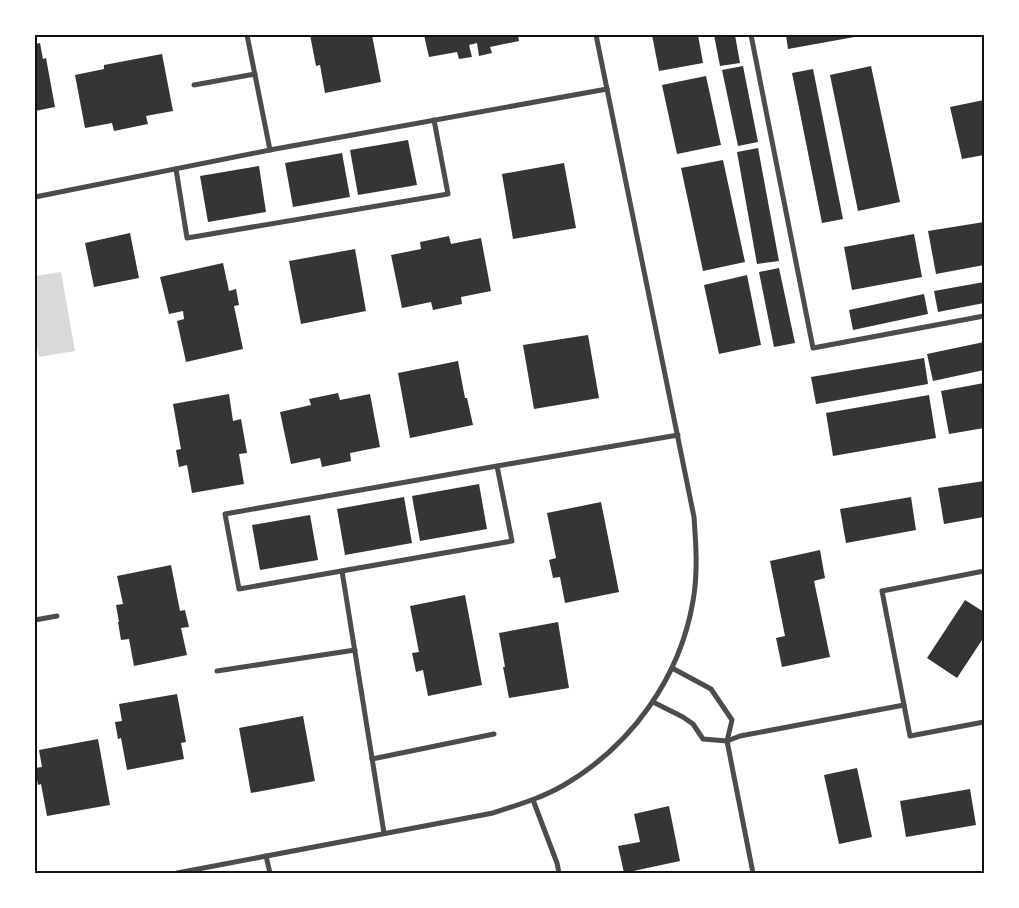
<svg xmlns="http://www.w3.org/2000/svg" width="1019" height="908" font-family="'Archivo Narrow',sans-serif">
<style>
.water{fill:#d9d9d9}
.building{fill:#353535}
.lines{fill:none;stroke-linecap:round;stroke-linejoin:round}
.minor{stroke:#4c4c4c;stroke-width:5}
.neatline{fill:none;stroke:#111;stroke-width:2}
</style>
<rect width="100%" height="100%" fill="#fff"/>
<polygon class="water" points="61,272 75,351 39,357 35,335 35,276"/>
<g class="building">
<polygon points="310,35 372,35 381,82 325,93 320,65 316,66"/>
<polygon points="424,35 518,35 519,41 490,47 492,53 479,56 477,43 469,45 472,57 459,59 457,52 429,57"/>
<polygon points="652,35 698,35 703,63 659,71"/>
<polygon points="714,35 735,35 740,63 720,66"/>
<polygon points="786,35 860,35 860,36 788,49"/>
<polygon points="40,43 43,59 46,58 55,107 35,111 35,44"/>
<polygon points="162,54 173,111 146,116 148,124 114,131 112,123 85,128 75,75 104,69 104,65"/>
<polygon points="743,66 758,142 738,146 722,70"/>
<polygon points="871,66 900,202 858,211 830,75"/>
<polygon points="813,69 843,219 822,223 792,73"/>
<polygon points="706,76 721,145 677,154 662,85"/>
<polygon points="984,100 984,155 962,159 950,107"/>
<polygon points="408,140 417,185 358,195 350,150"/>
<polygon points="758,148 779,261 757,264 737,152"/>
<polygon points="342,153 350,197 293,207 285,163"/>
<polygon points="723,160 745,262 703,271 681,168"/>
<polygon points="564,163 576,228 513,239 502,174"/>
<polygon points="259,166 266,212 208,222 200,176"/>
<polygon points="984,222 984,265 936,274 928,231"/>
<polygon points="130,233 139,278 94,287 85,243"/>
<polygon points="914,234 922,277 852,290 844,247"/>
<polygon points="449,236 451,244 481,238 491,291 461,297 462,304 433,310 431,302 402,308 391,255 421,249 420,242"/>
<polygon points="355,249 366,311 301,324 289,261"/>
<polygon points="223,263 229,291 236,289 239,305 234,306 243,349 186,362 177,321 184,319 183,311 169,314 160,277"/>
<polygon points="779,268 795,343 774,347 759,272"/>
<polygon points="747,275 761,345 719,354 704,285"/>
<polygon points="984,282 984,303 938,312 934,291"/>
<polygon points="924,294 928,314 853,330 849,310"/>
<polygon points="588,335 599,398 534,409 523,345"/>
<polygon points="984,342 984,370 933,381 927,354"/>
<polygon points="924,358 928,384 816,404 811,377"/>
<polygon points="458,361 465,398 467,398 473,425 410,438 398,373"/>
<polygon points="984,383 984,428 949,434 941,391"/>
<polygon points="338,393 340,400 370,394 380,447 350,453 351,461 322,467 320,458 291,464 280,412 311,405 309,399"/>
<polygon points="229,394 233,421 241,419 247,453 239,454 244,484 192,493 187,465 179,467 176,450 181,449 173,404"/>
<polygon points="929,395 936,438 833,456 826,413"/>
<polygon points="984,481 984,517 944,524 938,488"/>
<polygon points="479,484 487,529 420,541 412,496"/>
<polygon points="404,497 412,543 345,555 337,509"/>
<polygon points="911,497 916,530 846,543 840,509"/>
<polygon points="601,502 619,592 565,603 560,577 553,578 549,560 556,558 547,513"/>
<polygon points="310,515 318,560 260,570 252,525"/>
<polygon points="820,550 825,578 814,581 830,657 782,667 776,638 785,636 770,561"/>
<polygon points="171,565 180,611 185,610 189,627 181,628 187,655 134,666 129,639 121,640 118,622 119,622 116,605 123,604 117,576"/>
<polygon points="465,595 482,685 428,696 423,670 416,672 412,653 419,652 410,606"/>
<polygon points="965,600 984,612 984,637 957,678 927,658"/>
<polygon points="558,622 569,688 509,698 503,667 505,667 499,633"/>
<polygon points="177,694 186,742 181,743 184,759 127,770 121,738 118,739 115,722 122,721 119,704"/>
<polygon points="303,716 315,781 251,793 239,728"/>
<polygon points="98,739 110,805 47,816 41,784 38,785 35,768 42,767 39,750"/>
<polygon points="857,768 872,837 839,844 824,775"/>
<polygon points="970,789 976,825 906,837 900,801"/>
<polygon points="669,806 680,861 624,873 618,846 640,842 634,814"/>
</g>
<g class="lines">
<g class="minor">
<polyline points="247,35 270,150"/>
<polyline points="751,35 813,348 984,316"/>
<polyline points="194,85 255,74"/>
<polyline points="176,169 187,238 448,194 434,120"/>
<polyline points="35,197 275,149 607,89"/>
<polyline points="497,466 225,514 239,589 512,541 497,466 678,435"/>
<polyline points="342,571 384,833"/>
<polyline points="984,571 882,591 910,736 984,722"/>
<polyline points="35,620 57,616"/>
<polyline points="672,668 711,689 732,720 727,741 753,873"/>
<polyline points="217,671 355,650"/>
<polyline points="653,702 683,717 693,724 703,739 727,741"/>
<polyline points="727,741 740,736 904,705"/>
<polyline points="372,759 494,734"/>
<polyline points="533,800 557,863 559,873"/>
<polyline points="266,856 270,873"/>
<path d="M177,873L493,813C517,805 542,798 564,785C631,746 680,678 693,601C698,573 696,545 694,517L596,35"/>
</g>
</g>
<rect width="1019" height="908" fill="none" stroke="#ffffff" stroke-width="72"/>
<rect x="36" y="36" width="947" height="836" class="neatline"/>
</svg>
